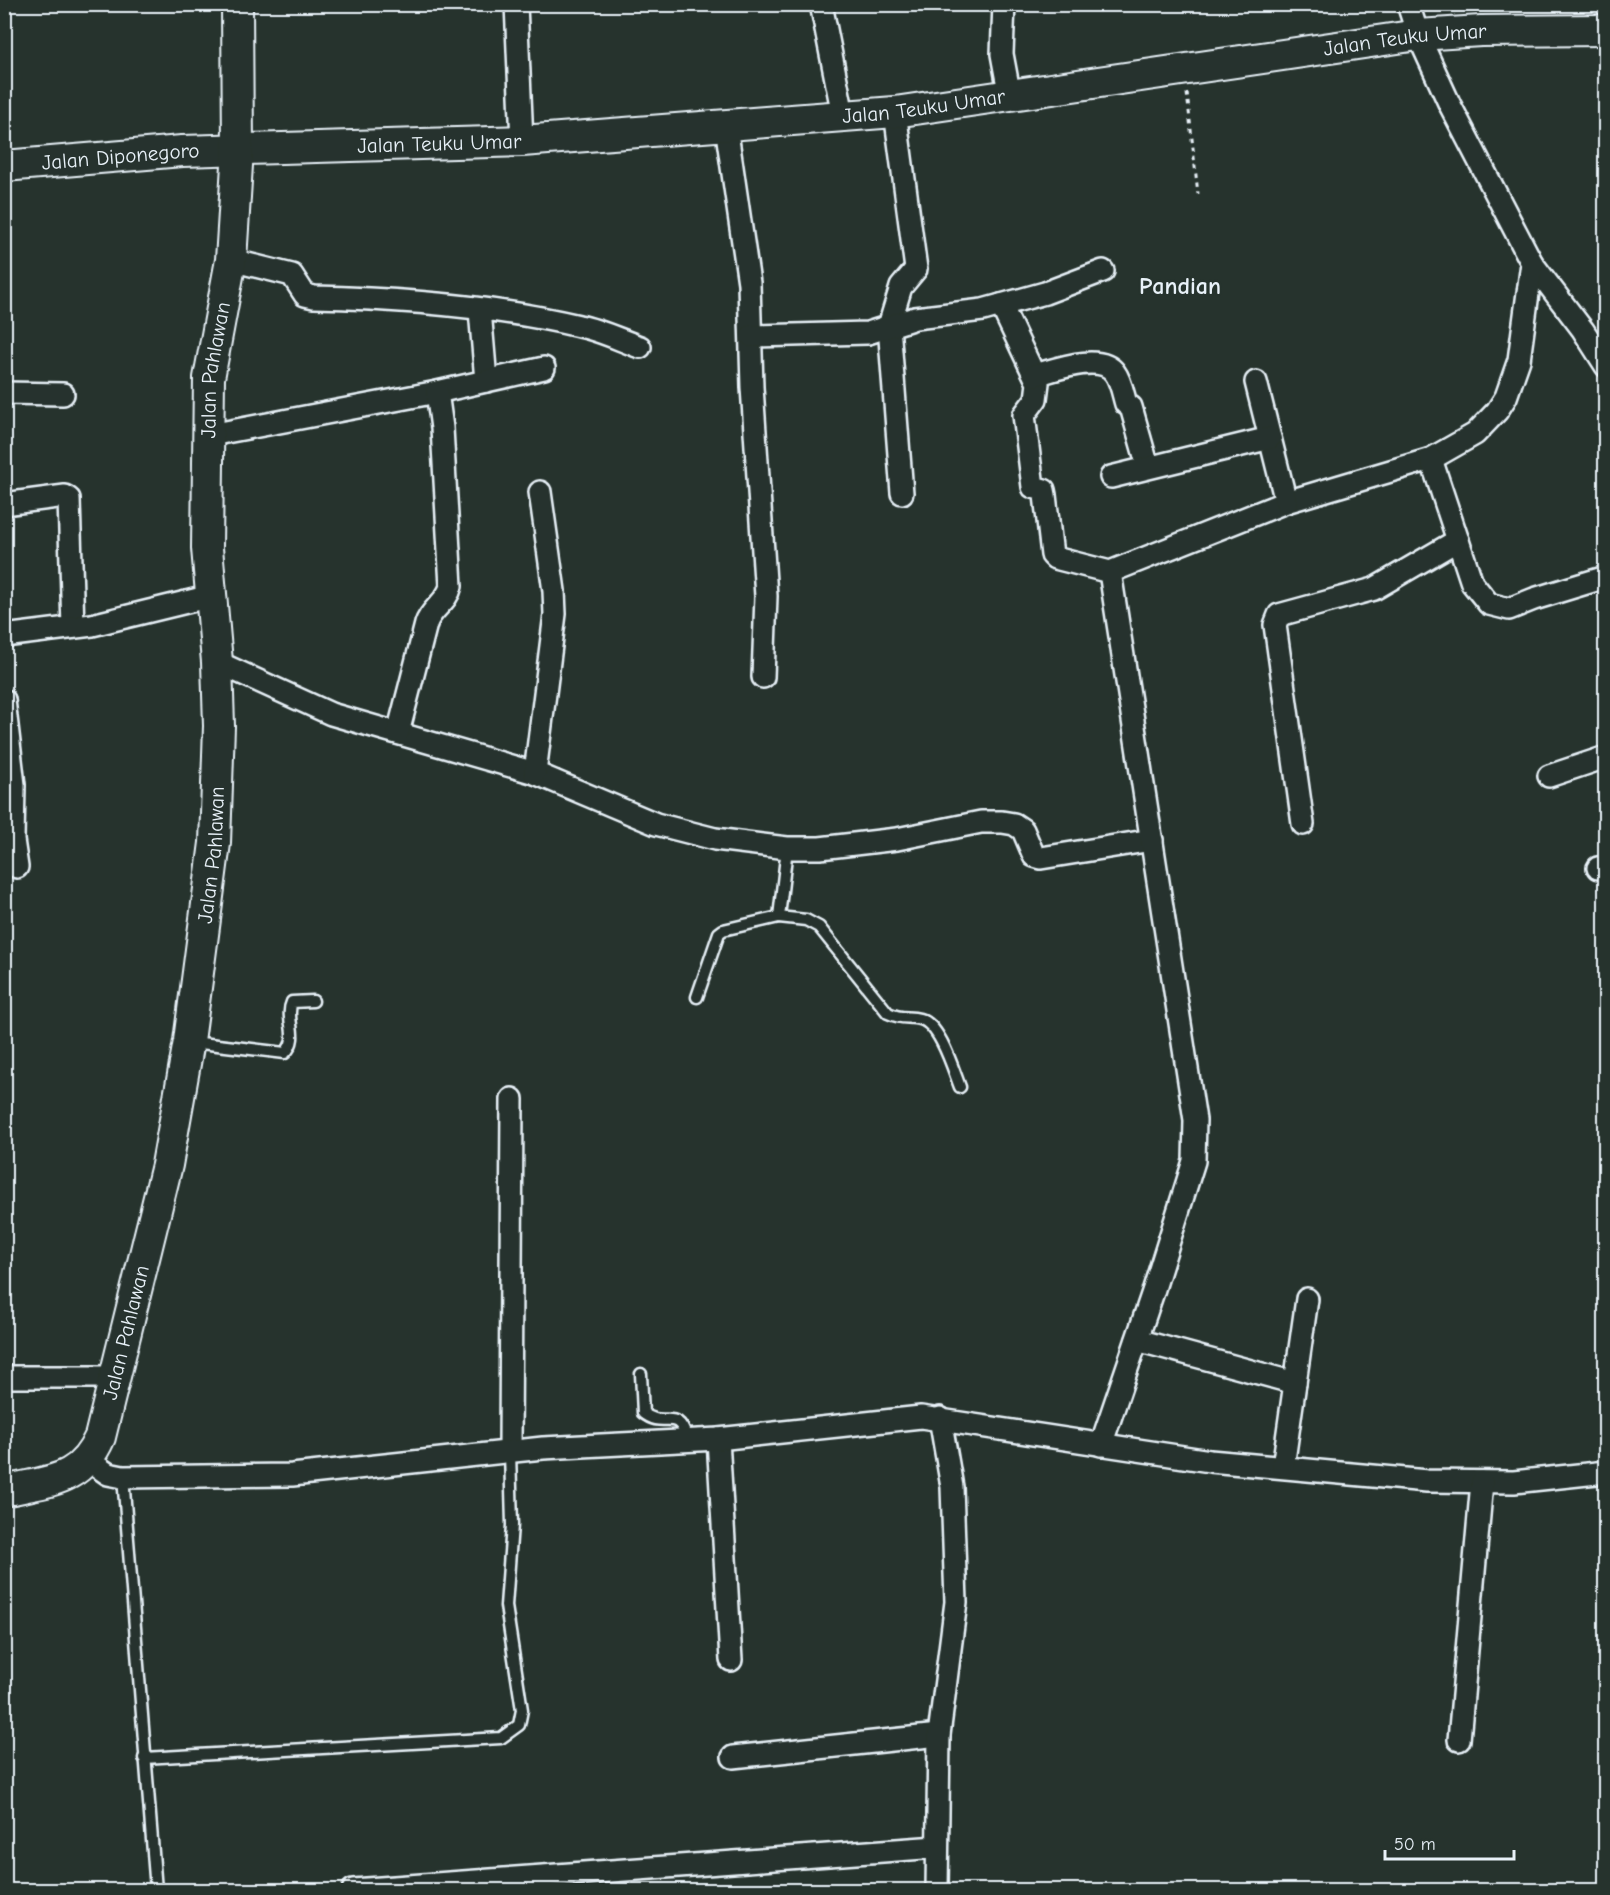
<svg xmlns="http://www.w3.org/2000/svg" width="1610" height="1895" font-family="'Comic Neue',sans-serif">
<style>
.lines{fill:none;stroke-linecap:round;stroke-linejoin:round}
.service-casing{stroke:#e8f1f8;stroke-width:15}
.minor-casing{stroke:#e8f1f8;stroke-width:26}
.secondary-casing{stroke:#e8f1f8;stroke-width:34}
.path{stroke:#e8f1f8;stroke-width:3;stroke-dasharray:4.5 4.5;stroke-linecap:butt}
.service{stroke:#26332d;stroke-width:10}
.minor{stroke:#26332d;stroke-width:21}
.secondary{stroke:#26332d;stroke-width:30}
.labels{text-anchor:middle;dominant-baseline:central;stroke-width:4.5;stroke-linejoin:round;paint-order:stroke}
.street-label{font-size:21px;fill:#e8f1f8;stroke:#26332d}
.quarter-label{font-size:24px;font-weight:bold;fill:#e8f1f8;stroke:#26332d}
</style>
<rect width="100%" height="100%" fill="#26332d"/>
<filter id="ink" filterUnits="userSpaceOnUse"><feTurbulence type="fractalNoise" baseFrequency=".0167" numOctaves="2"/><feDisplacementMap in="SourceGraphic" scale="12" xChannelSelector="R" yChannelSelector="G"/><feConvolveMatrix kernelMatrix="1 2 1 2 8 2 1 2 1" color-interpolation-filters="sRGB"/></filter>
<g filter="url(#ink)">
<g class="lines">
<g class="service-casing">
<g id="service">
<path d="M787,848L779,917L806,920L819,927L888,1013C903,1020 907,1016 920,1019C940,1024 953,1069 960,1087"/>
<polyline points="697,997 719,933 723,930 779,917"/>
<path d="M192,1042L285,1053C301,1037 284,1019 292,1002L313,1001"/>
<path d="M641,1374L643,1413C664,1430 677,1405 687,1439"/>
<polyline points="123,1477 156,1890"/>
<polyline points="144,1758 501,1738 519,1725 522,1710 506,1606 512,1525 510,1451"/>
</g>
</g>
<g class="minor-casing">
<g id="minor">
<polyline points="516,4 522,141"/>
<polyline points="821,4 843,115"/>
<polyline points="1004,4 1002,54 1010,97"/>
<polyline points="895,112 916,269 901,287 889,326 902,493"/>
<polyline points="726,126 749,283 752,387 766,596 763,677"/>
<path d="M231,260L292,275L305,295L314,297C401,299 494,306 579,326C600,330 620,340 640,347"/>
<polyline points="1532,263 1583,330 1606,366"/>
<polyline points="1001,305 1038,383 1036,399 1024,415 1033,487 1044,490 1045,495 1052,555 1055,558 1110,572 1286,502 1431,459 1475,434 1497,411 1506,397 1519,360 1532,263 1450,105 1418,35 1408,4"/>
<polyline points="480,310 486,381"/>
<polyline points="751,336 868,333 915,318 983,310 1045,293 1103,271"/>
<path d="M1035,375C1054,370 1101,352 1115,373C1121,381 1123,394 1126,404L1131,407L1148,467"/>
<polyline points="1256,382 1286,502"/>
<polyline points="4,393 63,394"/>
<polyline points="210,435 437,392 544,368"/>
<polyline points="1431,459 1472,583 1489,604 1509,609 1534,599 1606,577"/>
<polyline points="1111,477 1270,438"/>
<polyline points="4,504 65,496 69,499 73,627"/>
<polyline points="4,636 92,625 211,596"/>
<polyline points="217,662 331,714 535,773 656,824 715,839 787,848 820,848 897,839 981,822 1002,822 1014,824 1023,830 1034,856 1041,858 1152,840"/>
<polyline points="4,700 14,785 13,840 17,867"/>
<path d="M398,733L426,624C431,608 447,603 451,586L442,428L437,392"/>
<polyline points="535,773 555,614 554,591 540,492"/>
<polyline points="1549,776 1606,757"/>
<polyline points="1303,824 1275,625 1279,615 1374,589 1458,540"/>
<polyline points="1598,868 1606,867"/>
<polyline points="1137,1340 1295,1383"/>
<polyline points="4,1377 113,1377"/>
<polyline points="718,1439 731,1660"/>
<polyline points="1101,1445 1153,1292 1194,1161 1195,1120 1110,572"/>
<polyline points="510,1451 512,1099"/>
<polyline points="88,1460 108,1474 123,1477 292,1475 543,1448 718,1439 921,1417 1210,1461 1427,1481 1514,1482 1606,1472"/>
<polyline points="1283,1467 1307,1299"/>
<polyline points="1459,1740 1482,1482"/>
<polyline points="733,1757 939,1735"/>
<polyline points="353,1890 937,1847"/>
<polyline points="937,1890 939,1735 956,1602 952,1487 940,1418"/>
</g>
</g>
<g class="secondary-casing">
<g id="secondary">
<path id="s1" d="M4,166L182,151L522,141L895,112L1418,35L1481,31L1606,30"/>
<path id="s2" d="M4,1491C49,1480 80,1483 100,1437L167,1165L189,1041L215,843L219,726L217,662L207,548L209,378L231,260L238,149L237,4"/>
</g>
</g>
<polyline class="path" points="1187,93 1198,194"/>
<use href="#service" class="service"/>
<use href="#minor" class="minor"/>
<use href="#secondary" class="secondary"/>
</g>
</g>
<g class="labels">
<g class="street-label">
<text stroke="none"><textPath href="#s1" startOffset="1408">Jalan Teuku Umar</textPath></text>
<text stroke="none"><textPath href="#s1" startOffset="922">Jalan Teuku Umar</textPath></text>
<text stroke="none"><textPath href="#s1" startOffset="436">Jalan Teuku Umar</textPath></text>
<text stroke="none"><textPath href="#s1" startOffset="117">Jalan Diponegoro</textPath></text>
<text stroke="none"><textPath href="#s2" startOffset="1196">Jalan Pahlawan</textPath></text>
<text stroke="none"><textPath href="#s2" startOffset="710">Jalan Pahlawan</textPath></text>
<text stroke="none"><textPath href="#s2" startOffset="224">Jalan Pahlawan</textPath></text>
</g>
<g class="quarter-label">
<text x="1180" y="286">Pandian</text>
</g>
</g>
<rect width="1610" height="1895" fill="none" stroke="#26332d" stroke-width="24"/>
<rect x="12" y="12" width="1586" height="1871" fill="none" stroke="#e8f1f8" stroke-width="2" filter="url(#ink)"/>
<path d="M1385 1850v9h129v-9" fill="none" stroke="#e8f1f8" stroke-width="3"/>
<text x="1394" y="1850" font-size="18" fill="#e8f1f8" stroke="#26332d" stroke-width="4.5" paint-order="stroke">50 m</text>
</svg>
